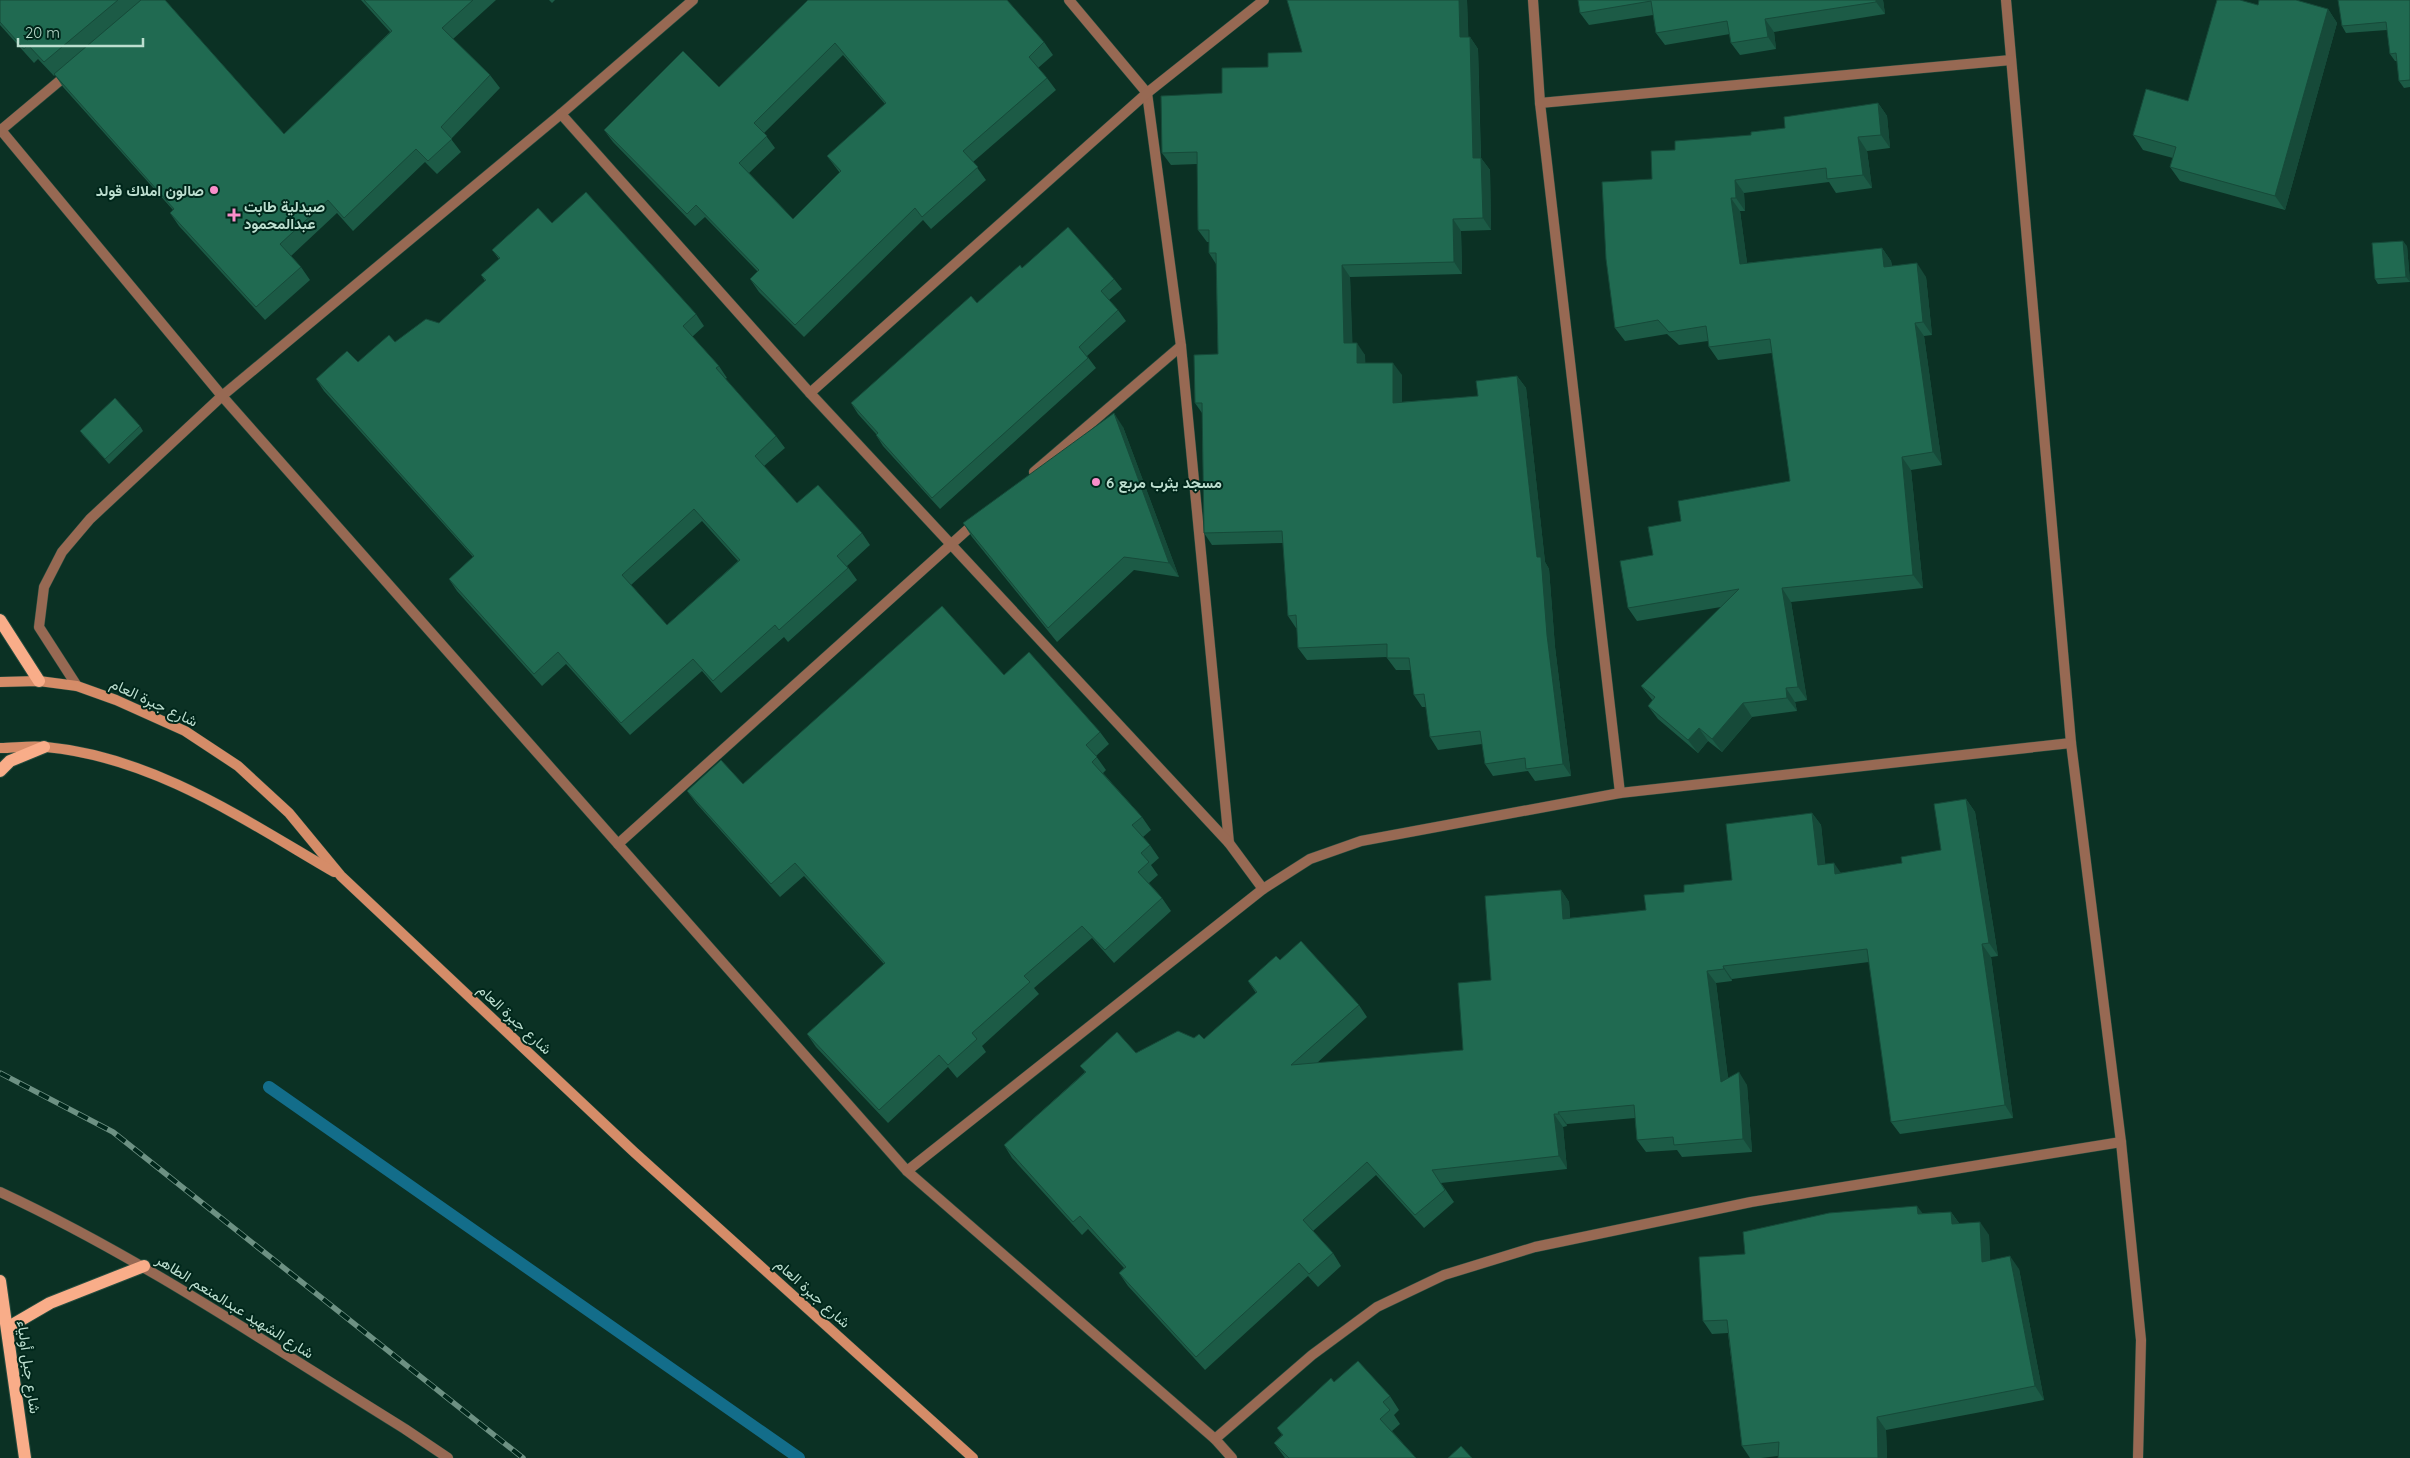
<svg xmlns="http://www.w3.org/2000/svg" width="2410" height="1458" font-family="Quicksand,Vazirmatn,sans-serif">
<style>
.lines{fill:none;stroke-linecap:round;stroke-linejoin:round}
.stream{stroke:#136d8a;stroke-width:12}
.minor-casing{stroke:#274d3f;stroke-width:11}
.tertiary-casing{stroke:#274d3f;stroke-width:11}
.secondary-casing{stroke:#274d3f;stroke-width:11}
.primary-casing{stroke:#274d3f;stroke-width:14}
.minor{stroke:#976953;stroke-width:10}
.tertiary{stroke:#976953;stroke-width:10}
.secondary{stroke:#d58c68;stroke-width:10}
.primary{stroke:#f9ad89;stroke-width:12}
.rail-casing{stroke:#6d9183;stroke-width:5.5}
.rail{stroke:#00271b;stroke-width:4;stroke-dasharray:11;stroke-linecap:butt}
.wall{fill:#1c5b46;fill-rule:evenodd}
.shaded-wall{fill:#164a39}
.building{fill:#206a51;stroke:#164a39;fill-rule:evenodd}
.poi-dot{fill:#f98fca;stroke:#00271b;stroke-width:2}
.labels{text-anchor:middle;dominant-baseline:central;stroke-width:4;stroke-linejoin:round;paint-order:stroke}
.poi-label{font-size:15px;font-weight:bold;fill:#bcdecf;stroke:#00271b;text-anchor:start}
.street-label{font-size:15px;fill:#bcdecf;stroke:#00271b}
</style>
<rect width="100%" height="100%" fill="#0b3124"/>
<g class="lines">
<polyline class="stream" points="269,1087 799,1458"/>
<g class="minor-casing">
<g id="minor">
<polyline points="1069,0 1147,93 1181,346 1229,843"/>
<polyline points="1533,0 1540,103 1620,793"/>
<polyline points="2006,0 2071,743 2121,1142 2141,1340 2138,1458"/>
<polyline points="1540,103 2011,60"/>
<polyline points="561,114 810,393 1229,843 1263,889"/>
<polyline points="0,129 222,396 907,1171 1215,1439 1232,1458"/>
<polyline points="1,130 69,73"/>
<polyline points="810,393 1147,93 1264,0"/>
<polyline points="1034,472 1181,346"/>
<polyline points="618,844 977,521"/>
<polyline points="907,1171 1263,889 1310,859 1361,841 1620,793 2071,743"/>
<polyline points="1215,1439 1312,1355 1377,1307 1444,1275 1535,1247 1751,1202 2121,1142"/>
</g>
</g>
<g class="tertiary-casing">
<g id="tertiary">
<polyline points="77,686 39,627 44,587 62,552 90,519 222,396 561,114 693,0"/>
<path d="M0,1192C142,1258 272,1347 405,1429L448,1458"/>
</g>
</g>
<g class="secondary-casing">
<g id="secondary">
<polyline points="0,682 39,681 77,686 116,700 185,731 238,766 289,813 341,876 634,1152 973,1458"/>
<path d="M0,748C15,748 31,745 46,747C153,757 243,819 334,872"/>
</g>
</g>
<g class="primary-casing">
<g id="primary">
<polyline points="0,620 39,681"/>
<polyline points="0,771 10,761 44,747"/>
<polyline points="0,1281 25,1458"/>
<polyline points="7,1328 50,1303 144,1266"/>
</g>
</g>
<use href="#minor" class="minor"/>
<use href="#tertiary" class="tertiary"/>
<use href="#secondary" class="secondary"/>
<use href="#primary" class="primary"/>
<g class="rail-casing">
<polyline id="rail" points="0,1073 113,1132 523,1458"/>
</g>
<use href="#rail" class="rail"/>
</g>
<g class="wall">
<polygon points="0,0 165,0 284,134 390,32 361,0 496,0 453,39 490,75 500,88 451,139 461,152 437,174 425,162 353,231 337,213 291,256 301,267 310,280 265,320 179,226 170,213 173,210 63,87 55,75 54,76 38,59 34,63 0,25"/>
<polygon points="549,0 555,0 552,3"/>
<path d="M808,0L1044,42L1053,55L1038,68L1047,78L1056,90L973,162L986,180L931,229L923,220L804,337L759,292L750,279L758,272L705,217L695,226L613,142L604,130L719,87ZM843,55L885,104L827,156L840,173L793,219L749,173L775,148L764,133Z"/>
<polygon points="1467,0 1468,37 1470,37 1478,49 1481,158 1490,170 1491,230 1461,231 1462,274 1350,277 1352,343 1365,355 1365,363 1402,375 1402,402 1478,396 1517,376 1526,388 1545,562 1549,569 1555,647 1571,776 1535,781 1528,771 1493,776 1485,764 1482,744 1438,750 1430,737 1426,707 1422,707 1414,695 1411,670 1396,670 1387,658 1387,657 1307,660 1298,648 1297,628 1296,628 1288,616 1283,543 1212,545 1204,533 1202,413 1195,403 1218,354 1216,264 1209,253 1209,242 1207,242 1198,230 1197,164 1171,165 1162,153 1222,93 1268,67 1302,52"/>
<polygon points="1578,0 1883,0 1885,14 1774,32 1776,49 1740,55 1731,43 1730,34 1665,45 1656,33 1653,15 1589,25 1580,13"/>
<polygon points="2410,0 2410,87 2404,88 2399,81 2397,61 2395,61 2390,54 2387,30 2346,33 2342,26"/>
<polygon points="2258,5 2328,9 2337,23 2285,210 2180,181 2170,167 2173,158 2143,150 2133,135 2188,101"/>
<polygon points="1878,103 1887,116 1890,148 1867,151 1872,188 1836,193 1829,182 1744,193 1745,211 1740,211 1747,263 1882,248 1891,261 1892,266 1926,277 1932,335 1924,336 1942,465 1911,470 1923,588 1791,602 1807,700 1795,702 1797,711 1752,717 1722,752 1708,741 1698,753 1658,719 1648,706 1653,701 1641,686 1721,607 1637,621 1628,608 1653,555 1681,521 1790,481 1772,353 1718,360 1709,347 1708,341 1679,345 1667,334 1625,341 1615,328 1652,179 1675,150 1785,128"/>
<path d="M552,223L696,314L704,326L692,337L719,366L727,378L725,379L776,436L785,448L764,466L797,503L862,533L870,545L847,566L857,580L788,642L784,637L721,693L702,671L630,735L566,664L542,686L457,591L449,579L473,557L324,391L316,379L358,362L395,342L439,323L485,281L481,275L499,259L492,250ZM702,521L738,561L667,625L631,585Z"/>
<polygon points="2407,246 2410,282 2378,284 2375,279"/>
<polygon points="1022,268 1114,279 1122,289 1109,300 1118,310 1126,321 1087,356 1096,368 940,509 883,446 876,435 876,434 858,414 851,403"/>
<polygon points="140,426 143,431 109,464 83,435 80,431"/>
<polygon points="1123,427 1179,577 1134,570 1057,642 972,537 963,523"/>
<polygon points="1004,675 1100,732 1109,744 1096,756 1106,770 1103,773 1142,817 1151,830 1143,837 1150,845 1159,858 1151,865 1158,875 1149,883 1162,898 1171,911 1114,963 1092,938 1034,988 1039,994 982,1046 986,1052 957,1078 948,1067 888,1123 816,1047 807,1034 884,964 804,876 780,897 696,803 687,791 743,784"/>
<polygon points="1966,799 1975,812 1998,956 1991,957 2013,1118 1900,1134 1891,1122 1869,962 1732,979 1732,981 1716,983 1728,1078 1747,1085 1752,1152 1682,1157 1677,1150 1646,1152 1637,1140 1635,1118 1567,1124 1567,1126 1563,1127 1567,1169 1441,1183 1454,1202 1424,1228 1376,1175 1313,1231 1333,1253 1341,1266 1318,1287 1308,1276 1205,1370 1128,1286 1119,1273 1124,1268 1088,1229 1082,1235 1012,1158 1004,1145 1085,1072 1080,1066 1136,1053 1194,1038 1204,1039 1256,993 1248,981 1280,960 1359,1005 1367,1017 1317,1063 1463,1050 1491,980 1561,890 1569,902 1570,918 1646,910 1684,892 1732,880 1812,813 1821,825 1825,864 1841,873 1902,863 1941,850"/>
<polygon points="1951,1212 1959,1223 1989,1235 1990,1260 2019,1269 2044,1400 1886,1430 1887,1458 1778,1458 1778,1456 1761,1458 1750,1458 1742,1446 1728,1333 1712,1334 1703,1321 1745,1254 1923,1213"/>
<polygon points="1334,1382 1390,1396 1399,1410 1394,1415 1400,1424 1392,1431 1416,1458 1285,1458 1274,1443 1282,1435 1277,1428"/>
</g>
<g class="shaded-wall">
<polygon points="1459,0 1467,0 1469,49 1460,37"/>
<polygon points="1876,0 1883,0 1885,14 1876,2"/>
<polygon points="2328,9 2337,23 2285,210 2275,196"/>
<polygon points="1765,19 1774,32 1776,49 1768,37"/>
<polygon points="1470,37 1478,49 1481,170 1473,158"/>
<polygon points="1878,103 1887,116 1890,148 1881,135"/>
<polygon points="1858,137 1867,151 1872,188 1863,175"/>
<polygon points="1481,158 1490,170 1491,230 1483,218"/>
<polygon points="1735,180 1744,193 1745,211 1736,198"/>
<polygon points="1731,198 1740,211 1749,277 1740,264"/>
<polygon points="1453,219 1461,231 1462,274 1454,262"/>
<polygon points="2403,241 2407,246 2410,282 2406,277"/>
<polygon points="1882,248 1891,261 1894,280 1884,267"/>
<polygon points="1917,263 1926,277 1932,335 1923,322"/>
<polygon points="1342,265 1350,277 1353,355 1344,343"/>
<polygon points="1915,323 1924,336 1942,465 1933,452"/>
<polygon points="1357,343 1365,355 1366,375 1357,363"/>
<polygon points="1393,363 1402,375 1402,415 1393,403"/>
<polygon points="1517,376 1526,388 1545,562 1549,569 1555,647 1571,776 1563,764 1537,557"/>
<polygon points="1114,413 1123,427 1179,577 1169,563"/>
<polygon points="1902,457 1911,470 1923,588 1913,575"/>
<polygon points="1782,588 1791,602 1807,700 1798,687"/>
<polygon points="1786,688 1795,702 1797,711 1787,698"/>
<polygon points="1743,703 1752,717 1722,752 1712,739"/>
<polygon points="1699,728 1708,741 1698,753 1688,740"/>
<polygon points="1966,799 1975,812 1998,956 1989,943"/>
<polygon points="1812,813 1821,825 1827,878 1818,865"/>
<polygon points="1834,863 1843,876 1835,874"/>
<polygon points="1561,890 1569,902 1571,931 1563,919"/>
<polygon points="1982,944 1991,957 2013,1118 2005,1105"/>
<polygon points="1723,966 1732,979 1732,981 1724,969"/>
<polygon points="1707,971 1716,983 1730,1094 1721,1082"/>
<polygon points="1739,1072 1747,1085 1752,1152 1743,1139"/>
<polygon points="1558,1112 1567,1124 1567,1126 1559,1114"/>
<polygon points="1554,1114 1563,1127 1567,1169 1559,1156"/>
<polygon points="1917,1206 1927,1219 1918,1214"/>
<polygon points="1951,1212 1960,1225 1952,1224"/>
<polygon points="1980,1222 1989,1235 1991,1275 1982,1262"/>
<polygon points="2010,1256 2019,1269 2044,1400 2035,1386"/>
<polygon points="1877,1417 1886,1430 1887,1458 1878,1458"/>
</g>
<g class="building">
<polygon points="0,0 118,0 44,62 28,45 24,49 0,22"/>
<polygon points="141,0 165,0 284,134 392,31 364,0 473,0 442,28 490,75 441,127 452,139 428,161 416,149 344,218 328,200 280,244 301,267 256,307 170,213 174,209 54,74"/>
<path d="M808,0H1007L1044,42L1029,57L1047,78L963,151L978,167L922,217L915,208L795,325L750,279L759,270L696,205L687,214L604,130L683,51L719,87ZM835,43L886,103L827,156L841,171L793,219L739,163L767,136L754,123Z"/>
<polygon points="1287,0 1459,0 1460,37 1470,37 1473,158 1481,158 1483,218 1453,219 1454,262 1342,265 1344,343 1357,343 1357,363 1393,363 1393,403 1478,396 1476,381 1517,376 1537,557 1541,557 1547,635 1563,764 1526,769 1525,758 1485,764 1480,731 1430,737 1424,694 1414,695 1409,658 1387,658 1387,644 1298,648 1296,615 1288,616 1282,531 1204,533 1202,403 1195,403 1194,355 1218,354 1216,253 1209,253 1209,230 1198,230 1197,152 1162,153 1161,96 1222,93 1222,68 1268,67 1268,53 1302,52"/>
<polygon points="1578,0 1876,0 1876,2 1765,19 1768,37 1731,43 1727,21 1656,33 1651,1 1580,13"/>
<polygon points="2217,0 2240,0 2258,5 2259,0 2296,0 2328,9 2275,196 2170,167 2176,147 2133,135 2146,89 2188,101"/>
<polygon points="2338,0 2410,0 2410,80 2399,81 2396,53 2390,54 2386,22 2342,26"/>
<polygon points="1878,103 1881,135 1858,137 1863,175 1827,179 1826,168 1735,180 1736,198 1731,198 1740,264 1882,248 1884,267 1917,263 1923,322 1915,323 1933,452 1902,457 1913,575 1782,588 1798,687 1786,688 1787,698 1743,703 1712,739 1699,728 1688,740 1648,706 1655,697 1641,686 1739,589 1628,608 1620,561 1653,555 1648,527 1681,521 1678,501 1790,481 1770,339 1709,347 1706,326 1669,332 1658,320 1615,328 1606,259 1602,182 1652,179 1651,151 1675,150 1675,141 1751,135 1751,132 1785,128 1784,117"/>
<path d="M586,192L696,314L683,326L719,366L716,368L776,436L755,456L797,503L818,485L862,533L837,556L848,568L779,630L775,625L713,681L693,659L621,723L558,652L534,674L449,579L474,556L316,379L347,351L358,362L389,335L395,342L426,319L439,323L486,280L481,275L500,258L492,250L538,208L552,223ZM694,509L740,560L667,625L622,575Z"/>
<polygon points="1068,227 1114,279 1101,291 1118,310 1079,347 1088,358 932,498 876,435 878,433 851,403 971,296 977,303 1020,265 1022,268"/>
<polygon points="2403,241 2406,277 2375,279 2372,243"/>
<polygon points="115,398 140,426 105,459 80,431"/>
<polygon points="1114,413 1169,563 1124,557 1048,628 963,523"/>
<polygon points="942,606 1004,675 1029,652 1100,732 1086,745 1097,757 1092,762 1142,817 1132,825 1150,845 1141,853 1149,862 1138,872 1162,898 1105,950 1082,926 1024,976 1030,982 972,1033 977,1039 948,1065 939,1055 879,1110 807,1034 885,963 795,863 771,884 687,791 721,760 743,784"/>
<polygon points="1966,799 1989,943 1982,944 2005,1105 1891,1122 1867,949 1723,966 1724,969 1707,971 1721,1082 1739,1072 1743,1139 1674,1145 1673,1137 1637,1140 1634,1105 1558,1112 1559,1114 1554,1114 1559,1156 1432,1170 1445,1190 1415,1215 1367,1162 1303,1220 1333,1253 1309,1274 1299,1263 1196,1357 1119,1273 1126,1267 1080,1216 1073,1222 1004,1145 1086,1072 1080,1066 1117,1032 1136,1053 1178,1031 1194,1038 1199,1034 1204,1039 1257,992 1248,981 1276,956 1280,960 1301,941 1359,1005 1291,1065 1463,1050 1458,983 1491,980 1485,896 1561,890 1563,919 1646,910 1644,895 1684,892 1684,885 1732,880 1726,824 1812,813 1818,865 1834,863 1835,874 1902,863 1901,857 1941,850 1934,804"/>
<polygon points="1917,1206 1918,1214 1951,1212 1952,1224 1980,1222 1982,1262 2010,1256 2035,1386 1877,1417 1878,1458 1778,1458 1779,1442 1742,1446 1727,1320 1703,1321 1699,1257 1745,1254 1743,1232 1829,1213"/>
<polygon points="1358,1361 1390,1396 1383,1402 1390,1410 1380,1419 1416,1458 1289,1458 1274,1443 1283,1435 1277,1428 1331,1378 1334,1382"/>
<polygon points="1461,1446 1472,1458 1448,1458"/>
</g>
<g class="poi-dot">
<circle cx="214" cy="190" r="5"/>
<path d="M231.5 207.5h5v5h5v5h-5v5h-5v-5h-5v-5h5z"/>
<circle cx="1096" cy="482" r="5"/>
</g>
<g class="labels">
<g class="poi-label">
<text x="204" y="190" text-anchor="end">صالون املاك قولد</text>
<text x="244" y="206">صيدلية طابت<tspan x="244" dy="17">عبدالمحمود</tspan></text>
<text x="1106" y="482">مسجد يثرب مربع 6</text>
</g>
<g class="street-label">
<text transform="translate(154 702) rotate(25)">شارع جبرة العام</text>
<text transform="translate(515 1019) rotate(43)">شارع جبرة العام</text>
<text transform="translate(813 1293) rotate(42)">شارع جبرة العام</text>
<text transform="translate(235 1306) rotate(32)">شارع الشهيد عبدالمنعم الطاهر</text>
<text transform="translate(29 1367) rotate(82)">شارع جبل أولياء</text>
</g>
</g>
<path d="M18 38v8h125v-8" fill="none" stroke="#bcdecf" stroke-width="2.5"/>
<text x="25" y="38" font-size="15" fill="#bcdecf" stroke="#00271b" stroke-width="4" paint-order="stroke">20 m</text>
</svg>
